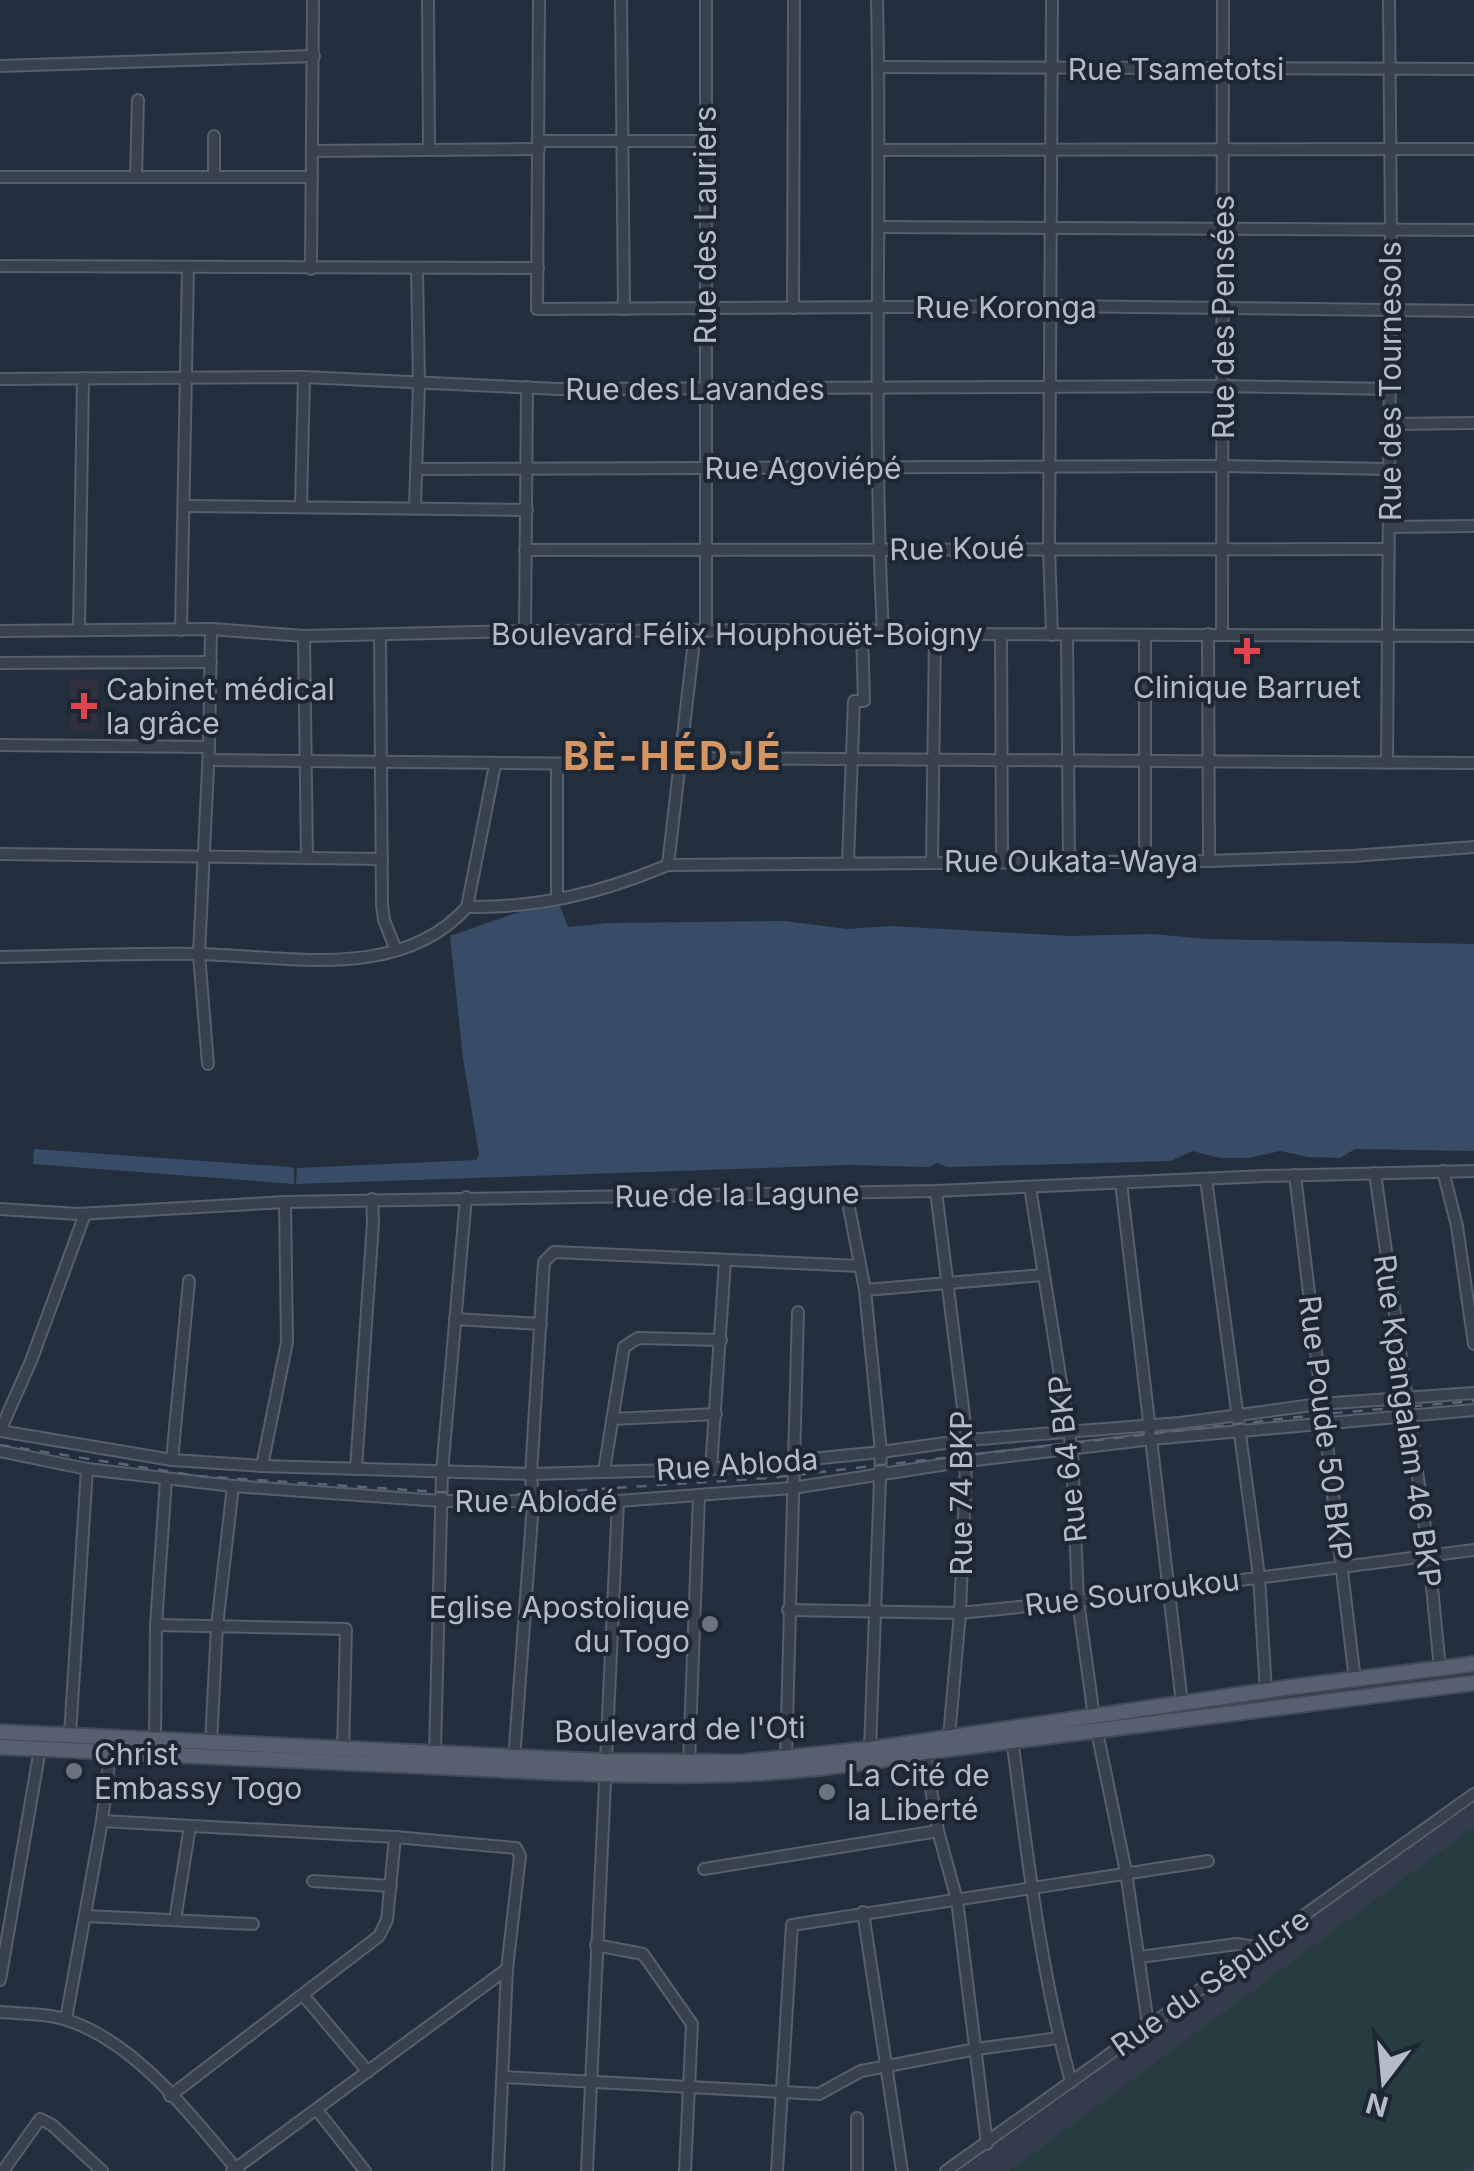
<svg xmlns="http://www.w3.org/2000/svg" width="1474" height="2171" font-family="Inter,sans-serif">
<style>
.medical{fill:#32303f}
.airport{fill:#323c4b}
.green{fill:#263c3f}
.water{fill:#394c67}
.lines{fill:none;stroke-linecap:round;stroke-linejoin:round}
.minor-casing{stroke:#565f6c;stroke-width:14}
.major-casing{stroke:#414a57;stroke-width:18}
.minor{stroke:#38414e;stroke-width:10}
.major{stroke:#56606e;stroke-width:14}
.rail{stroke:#5a6575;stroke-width:2.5;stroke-dasharray:10 10;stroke-linecap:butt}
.health-dot{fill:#e0444e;stroke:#1d2633;stroke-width:4}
.worship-dot{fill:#6b7280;stroke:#1d2633;stroke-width:4}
.labels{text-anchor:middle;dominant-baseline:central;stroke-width:8;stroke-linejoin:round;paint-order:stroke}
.street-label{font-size:30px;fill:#b4bcc9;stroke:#1d2633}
.poi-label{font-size:30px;fill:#b4bcc9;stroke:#1d2633;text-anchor:start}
.district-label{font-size:40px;font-weight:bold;letter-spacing:2.5px;fill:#d59563;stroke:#1d2633}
</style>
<rect width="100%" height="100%" fill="#242f3e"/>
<polygon class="medical" points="71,680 98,680 97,731 70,731"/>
<polygon class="airport" points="1474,1803 1474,2171 959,2171 1220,1984"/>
<polygon class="green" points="1474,1827 1474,2163 1463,2171 1010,2171"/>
<g class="water">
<polygon points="560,906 568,927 610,923 784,921 847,929 891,926 1069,936 1153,934 1206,939 1474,944 1474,1151 1355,1149 1340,1158 1308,1157 1280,1151 1249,1158 1221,1158 1192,1151 1171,1161 947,1167 937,1163 929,1167 848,1165 296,1184 297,1168 476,1160 479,1155 463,1058 450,936 525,910"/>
<polygon points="34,1149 289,1167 294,1168 294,1184 33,1164"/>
</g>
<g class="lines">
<g class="minor-casing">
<g id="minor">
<polyline points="428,0 429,149"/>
<polyline points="539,0 537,309 1050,306 1474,311"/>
<polyline points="621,0 624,309"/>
<path d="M877,0C882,211 872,422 883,632"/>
<polyline points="1052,0 1049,548 1052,635"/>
<polyline points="0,66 314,56"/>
<polyline points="879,67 1474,69"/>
<polyline points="214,136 214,177 312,177"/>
<polyline points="539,141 706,141"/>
<polyline points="879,150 1474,149"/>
<polyline points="312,151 539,149"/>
<polyline points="0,177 214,177"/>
<polyline points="136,177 138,100"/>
<polyline points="879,227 1474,230"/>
<polyline points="0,266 538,268"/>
<polyline points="311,269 313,0"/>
<polyline points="793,308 794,0"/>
<polyline points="0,379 304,377 558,389 1223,386 1390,389"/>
<polyline points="1390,424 1474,423"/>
<polyline points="416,469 1223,466 1390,469"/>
<polyline points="184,506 527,510"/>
<polyline points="301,506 304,377"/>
<polyline points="415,506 419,384 417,270"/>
<polyline points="1390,527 1474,526"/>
<polyline points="525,550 1389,549"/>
<polyline points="79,630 83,378"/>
<polyline points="181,630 188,267"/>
<polyline points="0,631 211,629 304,636 525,631 862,630 935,634 1474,636"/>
<polyline points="525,631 527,387"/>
<polyline points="706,631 706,0"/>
<polyline points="1208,634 1209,861"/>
<polyline points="1222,634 1223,0"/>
<polyline points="380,635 382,905 384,920 396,950"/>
<polyline points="1001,635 1002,862"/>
<polyline points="1067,635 1069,862"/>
<polyline points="304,636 307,858"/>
<polyline points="0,663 211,662"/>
<polyline points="0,745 209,747"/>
<polyline points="678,758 1474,763"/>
<polyline points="209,760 602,764"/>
<polyline points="1387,763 1391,231 1389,0"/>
<polyline points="0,854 382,859"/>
<polyline points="932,861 935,634"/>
<polyline points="1145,861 1145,635"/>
<polyline points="848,862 854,701 864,701 862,630"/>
<polyline points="668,865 695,632"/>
<polyline points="557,899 557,766"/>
<polyline points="467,907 495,765"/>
<path d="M0,957C66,956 133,953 199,954C288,956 400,982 467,907C539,908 601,893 668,865L1209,861L1352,856L1474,847"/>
<polyline points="208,1064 199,954 209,747 211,629"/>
<polyline points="1443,1171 1457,1226 1474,1344"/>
<polyline points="1375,1173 1429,1556 1440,1669"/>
<polyline points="1295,1175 1355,1680"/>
<polyline points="1206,1179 1259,1576 1266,1692"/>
<polyline points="1121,1183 1182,1703"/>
<polyline points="1030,1187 1072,1451 1078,1601 1094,1717 1126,1872 1148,2024"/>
<polyline points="936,1191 967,1440 960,1613 949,1737"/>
<polyline points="846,1192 865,1290 881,1452 870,1749"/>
<polyline points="0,1209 78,1214 285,1202 936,1191 1265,1176 1474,1171"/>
<polyline points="865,1290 1043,1275"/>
<polyline points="455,1319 541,1324"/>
<polyline points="612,1419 716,1414"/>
<polyline points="0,1431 172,1460 262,1466 531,1474 711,1469 881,1452 967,1440 1180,1423 1320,1404 1474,1393"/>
<polyline points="0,1431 31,1361 85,1214"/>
<polyline points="0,1451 87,1469 233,1486 441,1501 618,1501 792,1488 967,1461 1152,1439 1474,1410"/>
<polyline points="172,1460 189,1281"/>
<polyline points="262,1466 287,1342 285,1202"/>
<polyline points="356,1469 373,1223 372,1199"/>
<polyline points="711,1469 725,1261"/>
<polyline points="604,1471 624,1347 638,1338 721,1340"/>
<polyline points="788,1610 960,1613 1078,1601 1474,1550"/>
<polyline points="156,1625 346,1629 343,1753"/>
<polyline points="70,1735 87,1469"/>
<path d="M1012,1738C1027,1853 1040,1970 1071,2082"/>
<polyline points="155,1740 156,1625 166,1480"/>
<polyline points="211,1743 217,1626 233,1486"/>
<polyline points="924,1746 938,1831 957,1900 987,2144"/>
<polyline points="435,1752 442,1472 466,1197"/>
<polyline points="786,1759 798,1312"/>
<polyline points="514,1760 533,1503 531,1474 544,1262 554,1252 860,1266"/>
<polyline points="689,1762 699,1495"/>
<polyline points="102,1821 395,1837 516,1848 520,1856 507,1969 498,2171"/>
<polyline points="704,1869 938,1831"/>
<polyline points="313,1881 391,1886"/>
<polyline points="863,1912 902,2171"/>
<polyline points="85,1916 253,1924"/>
<polyline points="175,1920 190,1826"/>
<polyline points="596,1945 643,1954 692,2024 685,2171"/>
<polyline points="1140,1957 1237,1944 1261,1948"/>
<polyline points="0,1980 40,1749"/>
<polyline points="303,1995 368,2072"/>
<path d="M0,2012C22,2014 49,2013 70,2021C140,2046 191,2116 238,2171"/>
<polyline points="66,2019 102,1821 111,1748"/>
<polyline points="504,2077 819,2094 861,2071 976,2049 1059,2038"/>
<polyline points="170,2096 379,1936 387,1920 395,1837"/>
<polyline points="317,2110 365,2171"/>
<polyline points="3,2171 40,2119 52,2125 102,2171"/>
<polyline points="232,2171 507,1969"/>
<polyline points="587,2171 618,1501"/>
<polyline points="777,2171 792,1925 1208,1861"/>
<polyline points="857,2171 857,2118"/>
<polyline points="946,2171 1474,1794"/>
</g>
</g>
<g class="major-casing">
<g id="major">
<polyline points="0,1732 603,1761 742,1762 870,1749 1285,1688 1474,1664"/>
<path d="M0,1747C147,1754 294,1759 440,1767C607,1775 759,1786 925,1752L1474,1683"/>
</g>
</g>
<use href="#minor" class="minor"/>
<use href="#major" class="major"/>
<polyline class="rail" points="0,1445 198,1476 453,1493 522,1494 769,1478 1324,1414 1474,1401"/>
</g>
<g class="health-dot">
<path d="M1242 636h10v10h10v10h-10v10h-10v-10h-10v-10h10z"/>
<path d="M79 691h10v10h10v10h-10v10h-10v-10h-10v-10h10z"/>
</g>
<g class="worship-dot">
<circle cx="710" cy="1624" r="10"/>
<circle cx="74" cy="1771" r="10"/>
<circle cx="827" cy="1792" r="10"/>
</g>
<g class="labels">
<g class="street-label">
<text x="1176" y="69">Rue Tsametotsi</text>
<text transform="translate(705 225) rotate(-90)">Rue des Lauriers</text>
<text x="1006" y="307">Rue Koronga</text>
<text transform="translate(1223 317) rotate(-90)">Rue des Pensées</text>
<text transform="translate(1390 381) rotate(-90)">Rue des Tournesols</text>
<text x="695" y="389">Rue des Lavandes</text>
<text x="803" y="468">Rue Agoviépé</text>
<text transform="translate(957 548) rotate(-1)">Rue Koué</text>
<text x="737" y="634">Boulevard Félix Houphouët-Boigny</text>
<text x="1071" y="861">Rue Oukata-Waya</text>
<text transform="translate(737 1194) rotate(-1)">Rue de la Lagune</text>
<text transform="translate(1408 1421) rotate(82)">Rue Kpangalam 46 BKP</text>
<text transform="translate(1326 1428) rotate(83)">Rue Poude 50 BKP</text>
<text transform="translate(1067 1459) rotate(-96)">Rue 64 BKP</text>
<text transform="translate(737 1464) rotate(-4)">Rue Abloda</text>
<text transform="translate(961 1493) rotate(-90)">Rue 74 BKP</text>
<text x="536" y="1501">Rue Ablodé</text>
<text transform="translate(1132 1592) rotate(-7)">Rue Souroukou</text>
<text transform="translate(680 1729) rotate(-1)">Boulevard de l'Oti</text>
<text transform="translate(1210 1982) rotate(-35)">Rue du Sépulcre</text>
</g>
<g class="poi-label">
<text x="1247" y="687" text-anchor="middle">Clinique Barruet</text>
<text x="106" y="689">Cabinet médical<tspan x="106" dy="34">la grâce</tspan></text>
<text x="690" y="1607" text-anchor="end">Eglise Apostolique<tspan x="690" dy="34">du Togo</tspan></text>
<text x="94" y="1754">Christ<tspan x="94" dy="34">Embassy Togo</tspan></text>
<text x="847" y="1775">La Cité de<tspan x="847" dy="34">la Liberté</tspan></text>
</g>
<g class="district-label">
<text x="673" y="755">BÈ-HÉDJÉ</text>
</g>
</g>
<g transform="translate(1384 2081) rotate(196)" stroke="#1d2633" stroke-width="8" paint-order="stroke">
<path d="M0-8L18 38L0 25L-18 38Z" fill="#b4bcc9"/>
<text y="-15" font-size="28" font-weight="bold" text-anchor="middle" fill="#b4bcc9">N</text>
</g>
</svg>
